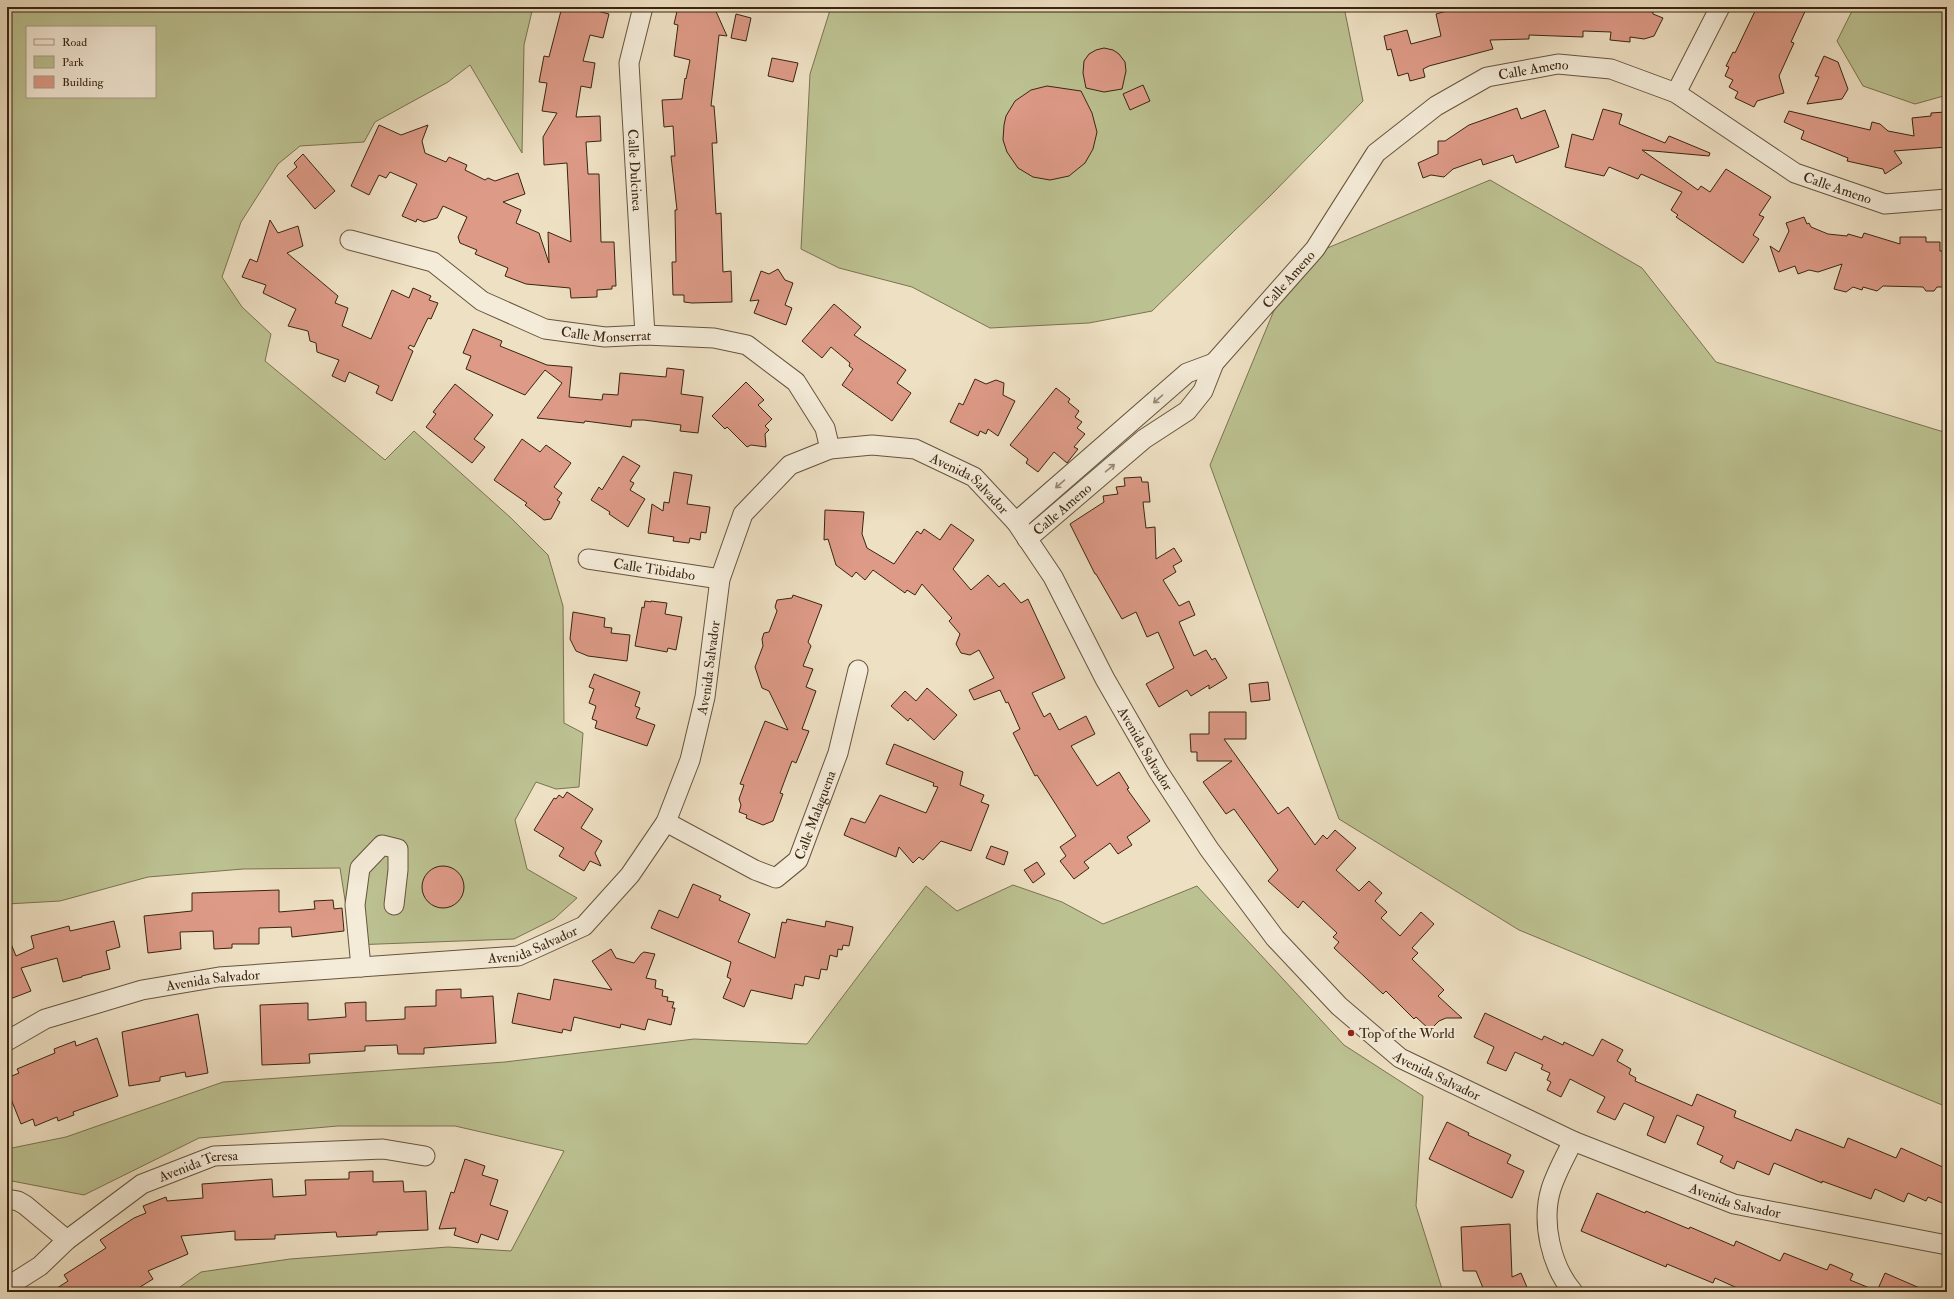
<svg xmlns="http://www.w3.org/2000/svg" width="1954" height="1299" font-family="'IM FELL Double Pica',serif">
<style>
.green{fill:#bcc191;stroke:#7a7350;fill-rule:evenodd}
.building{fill:#dd9a87;stroke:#392510}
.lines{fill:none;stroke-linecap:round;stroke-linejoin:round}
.minor-casing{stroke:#66543d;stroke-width:21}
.minor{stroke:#f4ebd8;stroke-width:19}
.oneway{stroke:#968874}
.poi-dot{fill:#8f2418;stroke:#f4ebd8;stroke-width:1.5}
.labels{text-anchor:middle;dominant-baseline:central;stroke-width:4;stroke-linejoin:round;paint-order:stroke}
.street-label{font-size:14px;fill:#392510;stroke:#f4ebd8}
.poi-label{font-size:14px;fill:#392510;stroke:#f4ebd8;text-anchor:start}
</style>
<rect width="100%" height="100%" fill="#eee0c3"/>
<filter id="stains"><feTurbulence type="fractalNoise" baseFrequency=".005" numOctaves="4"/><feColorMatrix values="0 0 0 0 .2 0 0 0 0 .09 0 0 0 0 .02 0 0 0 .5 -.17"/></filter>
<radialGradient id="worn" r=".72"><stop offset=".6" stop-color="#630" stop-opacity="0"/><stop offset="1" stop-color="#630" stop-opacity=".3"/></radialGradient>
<g class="green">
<path d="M7,7H533L524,45L522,153L470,65L448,82L375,122L364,142L300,146L278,164L241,222L222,277L242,307L271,334L265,361L385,460L414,431L511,518L548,555L563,606L564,723L583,733L579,787L556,789L536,782L515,820L527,869L577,898L554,919L514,939L352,945L340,868L243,869L148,877L60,901L7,904ZM27,27H155V97H27Z"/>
<polygon points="831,7 1344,7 1363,101 1270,196 1152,311 1089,323 990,328 912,287 839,268 801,249 810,74"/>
<polygon points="1854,7 1947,7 1947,95 1915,104 1863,86 1837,41"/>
<polygon points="1490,180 1642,268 1716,362 1947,433 1947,1107 1519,930 1339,819 1210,465 1294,262"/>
<polygon points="1013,885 1062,902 1103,924 1197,886 1344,1045 1423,1096 1416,1206 1443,1292 173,1292 201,1272 290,1259 448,1247 511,1251 564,1151 455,1126 338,1126 199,1138 84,1195 7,1180 7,1149 66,1137 223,1082 505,1062 694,1039 807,1044 926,886 957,911"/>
</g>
<g class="building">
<polygon points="562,7 581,7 609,14 603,38 590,35 583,61 595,63 591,88 581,86 576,117 600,116 601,141 586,142 588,174 599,174 601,242 614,242 616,286 612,286 612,289 597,290 597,297 571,298 570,288 526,284 505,276 508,268 475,254 477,250 460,243 458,237 467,217 443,206 437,218 424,222 417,219 416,222 402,216 417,184 390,172 386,178 379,175 369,195 351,186 379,125 401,135 428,125 422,141 425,153 446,162 449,157 467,165 465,170 485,180 488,178 495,181 518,173 525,194 503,202 521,210 516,223 539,233 549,263 548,232 571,242 567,163 544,165 543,137 557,113 542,111 547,83 539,82 544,56 549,57"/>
<polygon points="678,7 714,7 727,36 719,35 711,106 714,106 717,143 712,143 716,214 721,213 723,272 731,271 732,302 692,303 684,302 684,295 673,295 672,262 676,262 675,210 677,210 671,156 675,156 673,126 664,127 662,100 682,99 685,78 686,79 690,60 674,56 678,25 674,24"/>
<polygon points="1461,7 1625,7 1653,12 1653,14 1663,18 1654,36 1644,39 1630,37 1630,42 1610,40 1611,32 1583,31 1583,37 1529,35 1529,39 1490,40 1493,49 1429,66 1423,69 1425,77 1410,81 1408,73 1398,76 1391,49 1387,50 1384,36 1407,30 1411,44 1441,36 1436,14"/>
<polygon points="1757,7 1807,7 1791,42 1794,43 1779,76 1784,93 1757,101 1754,107 1735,98 1738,92 1729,87 1733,80 1725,76 1729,67 1726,66 1733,52 1735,53"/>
<polygon points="736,14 751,18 746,41 731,38"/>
<polygon points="1104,48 1113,50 1119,54 1125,62 1126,71 1122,89 1104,92 1086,88 1083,73 1084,61 1089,54 1096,50"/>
<polygon points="1824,56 1838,62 1848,89 1842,99 1807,104 1819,77 1815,76"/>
<polygon points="772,58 798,63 793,82 768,76"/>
<polygon points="1143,85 1150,101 1130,110 1123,94"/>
<polygon points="1047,86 1081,91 1092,113 1097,132 1093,149 1085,163 1069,176 1050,180 1033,177 1018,168 1007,152 1003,140 1004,125 1006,116 1015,101 1031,90"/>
<polygon points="1517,108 1521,119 1545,110 1559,147 1516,163 1513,155 1483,165 1481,159 1453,169 1444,177 1431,175 1423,178 1418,163 1438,154 1438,141 1445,141 1469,125"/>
<polygon points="1603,109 1622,114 1619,124 1665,143 1669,136 1710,153 1709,156 1642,150 1698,190 1701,186 1710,192 1726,169 1771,197 1759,215 1764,217 1753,235 1759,239 1743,263 1676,217 1678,215 1671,210 1682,192 1641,174 1638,179 1609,167 1604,176 1565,167 1572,134 1593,140"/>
<polygon points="1789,111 1870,130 1872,122 1880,124 1888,131 1914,136 1912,118 1931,116 1931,113 1945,112 1945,115 1947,115 1947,147 1894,151 1902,163 1885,174 1883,169 1847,161 1848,158 1801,139 1804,131 1784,122"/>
<polygon points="303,154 335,191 315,209 287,176 297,167 294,163"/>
<polygon points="1804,217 1807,224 1809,223 1811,227 1828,234 1847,236 1848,234 1862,238 1864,233 1900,244 1900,237 1926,237 1926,242 1940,242 1940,251 1947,251 1947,287 1937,287 1934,291 1926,291 1923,287 1883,286 1877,291 1863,287 1862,290 1853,287 1846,292 1834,289 1842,264 1818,272 1809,270 1798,274 1795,266 1779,272 1770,246 1779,252 1789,231 1786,223"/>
<polygon points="270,220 278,233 298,226 303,246 287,253 338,296 335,303 348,308 342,326 371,339 392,290 409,298 413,288 431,296 429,300 438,303 431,319 428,318 414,347 410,345 408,348 413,351 392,401 376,393 379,386 349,372 345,382 332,376 339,360 317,352 316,343 310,341 308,331 288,326 296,309 263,293 266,285 242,277 250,259 257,262"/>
<polygon points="778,269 785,280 793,283 785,305 792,308 786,325 754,313 759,300 750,301 761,271 769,274"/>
<polygon points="834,304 861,327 854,335 906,370 897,383 911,393 892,421 842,385 853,369 849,366 850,363 831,347 822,358 802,341"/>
<polygon points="473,329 502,341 500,346 547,365 572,367 569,397 602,400 603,394 618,395 620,373 666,377 667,368 684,370 681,394 703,397 698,433 680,431 681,425 644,420 632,420 631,427 585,421 584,423 537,418 562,383 545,370 525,395 466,369 471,356 463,353"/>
<polygon points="975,379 986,384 996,380 1004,383 1003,395 1015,401 998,436 988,429 986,434 980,431 978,436 950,422 959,403 963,405"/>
<polygon points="746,382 764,400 758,405 772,419 765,426 769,430 765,434 766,447 751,445 747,447 727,427 725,429 712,416"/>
<polygon points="455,384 493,415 474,439 485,447 472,463 426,427 436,414 433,412"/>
<polygon points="1056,388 1070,399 1068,402 1079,411 1075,417 1082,422 1077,428 1085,434 1074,447 1078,449 1067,463 1054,452 1038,472 1026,463 1028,459 1010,445"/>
<polygon points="522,439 540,452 546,445 571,463 554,487 562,493 557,500 560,502 551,519 544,520 525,505 527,503 494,480"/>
<polygon points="623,456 640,466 630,481 634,483 630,490 645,499 628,527 609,514 610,512 591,500 599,487 602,490"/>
<polygon points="674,472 692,475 687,504 710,507 706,533 701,532 700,540 690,538 689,543 673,541 674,537 648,533 652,504 663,511 664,502 669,503"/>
<polygon points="1141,477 1142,482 1148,482 1150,502 1143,502 1146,528 1155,527 1156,559 1174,548 1182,561 1173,566 1176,572 1163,580 1179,606 1189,601 1195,615 1179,622 1194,656 1206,650 1212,660 1215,658 1227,678 1209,689 1209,685 1191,696 1187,690 1159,707 1146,684 1174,668 1158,632 1147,637 1136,612 1122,619 1096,574 1095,574 1070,524 1104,502 1103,496 1118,494 1116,487 1125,486 1124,478"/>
<polygon points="825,510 864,512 862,534 867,548 894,564 917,531 921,534 924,529 940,540 951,524 974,540 953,569 971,590 988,575 999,587 1004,583 1021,603 1028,599 1065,678 1032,693 1044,717 1050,713 1059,730 1086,716 1095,734 1071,746 1097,786 1119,772 1129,788 1127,789 1150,821 1127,837 1132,845 1118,854 1110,843 1084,862 1089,868 1074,879 1060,861 1066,856 1060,847 1076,836 1037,775 1035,776 1013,733 1020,729 1008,702 1006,703 1000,690 974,700 969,690 994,678 979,650 970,655 961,653 956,644 960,634 949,621 952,618 922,584 915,595 907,590 905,593 873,570 865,580 856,572 852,577 836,565 828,539 824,540"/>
<polygon points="793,595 822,605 808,642 811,646 803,666 813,669 806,687 816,691 802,729 809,731 796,763 792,761 780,793 783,794 773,821 763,825 746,818 747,815 739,812 741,805 739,799 744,785 740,784 765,721 788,730 769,691 762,688 755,667 763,646 762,639 764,633 769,632 777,611 775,607 777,600 792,598"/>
<polygon points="645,601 651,602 651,601 667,603 665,614 682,617 676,650 668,648 667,652 635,646 642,607 644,608"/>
<polygon points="573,612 605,618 604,627 612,628 611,633 630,635 627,661 588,656 576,651 570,639"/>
<polygon points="594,674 640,692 635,706 640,708 636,718 655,725 647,746 595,728 597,721 592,719 596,706 589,703 594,689 589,687"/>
<polygon points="1268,682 1270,700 1251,702 1249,684"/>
<polygon points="927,688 957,715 934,740 910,718 908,721 891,706 905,691 916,701"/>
<polygon points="1209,712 1246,712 1246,739 1224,739 1278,814 1288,807 1315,845 1323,835 1327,839 1335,830 1356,848 1336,870 1359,891 1369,881 1382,893 1375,901 1387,912 1381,918 1400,936 1421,912 1434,924 1412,948 1418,953 1412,959 1444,990 1438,996 1462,1018 1446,1018 1439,1021 1430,1030 1416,1017 1414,1019 1386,991 1383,994 1334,948 1339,942 1333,937 1337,933 1303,901 1298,908 1268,881 1278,870 1234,809 1226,814 1203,782 1232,761 1197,761 1197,752 1191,752 1190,734 1209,734"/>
<polygon points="894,744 963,772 960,785 984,795 981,802 989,805 971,851 941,841 923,860 919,857 913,863 899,847 896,857 844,835 851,818 865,823 880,795 926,813 938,787 933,786 934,783 886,764"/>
<polygon points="567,792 593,809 581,828 602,841 595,853 601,866 590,861 584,871 559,856 564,848 534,830 554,798 556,799 559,795 563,798"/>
<polygon points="991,846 1008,852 1004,865 986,858"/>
<polygon points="1037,862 1045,874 1033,883 1024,870"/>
<circle cx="443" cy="887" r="21"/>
<polygon points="693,884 721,896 719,900 750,914 738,942 775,958 782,922 786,923 787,919 825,927 826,921 853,927 849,946 843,945 842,950 838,949 837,957 830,955 827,970 821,969 819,979 805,976 803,986 795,984 792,999 751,990 744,1007 723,998 731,979 727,977 731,962 651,928 659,910 678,918"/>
<polygon points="279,890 279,912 315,909 314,901 333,900 334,909 342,908 344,931 292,937 291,927 259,928 259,944 232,944 232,948 214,949 213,931 180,932 181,949 148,953 144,916 192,911 192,893"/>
<polygon points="114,921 120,947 106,951 110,969 82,976 82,977 63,982 57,958 21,968 31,991 10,999 7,991 7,934 16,956 34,948 31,936 69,926 70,931"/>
<polygon points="611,949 616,958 634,963 641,954 644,952 655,954 646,978 656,980 655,988 663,990 662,996 668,997 667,1001 674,1002 672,1008 675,1008 671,1025 648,1019 645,1030 621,1024 620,1028 574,1017 571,1031 563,1029 562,1033 512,1023 518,993 550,1000 554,979 612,990 592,961"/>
<polygon points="461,989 461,998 493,996 496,1043 424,1048 424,1054 398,1054 397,1045 365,1046 365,1051 309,1054 310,1063 262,1065 260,1005 308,1003 308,1020 346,1017 345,1003 366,1002 366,1021 405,1019 405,1007 436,1006 436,990"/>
<polygon points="1485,1013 1542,1040 1544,1036 1563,1045 1564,1042 1593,1056 1602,1039 1623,1050 1617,1061 1631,1069 1629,1074 1636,1078 1635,1081 1692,1106 1697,1094 1736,1111 1734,1117 1791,1141 1796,1129 1844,1148 1848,1138 1896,1158 1901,1148 1947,1169 1947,1205 1928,1197 1926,1201 1908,1193 1904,1202 1875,1189 1871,1199 1822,1181 1822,1183 1774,1163 1769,1175 1737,1161 1734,1169 1720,1162 1723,1156 1697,1144 1704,1127 1677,1115 1665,1143 1647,1135 1654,1117 1624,1103 1615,1120 1597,1112 1605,1097 1570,1079 1561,1097 1547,1090 1551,1082 1547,1080 1550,1073 1541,1069 1543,1065 1515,1052 1506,1071 1487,1063 1494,1047 1474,1037"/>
<polygon points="198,1014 208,1073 186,1077 185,1072 160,1077 160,1081 129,1086 122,1032"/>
<polygon points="97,1038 118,1096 73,1112 74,1115 58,1121 57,1117 35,1126 33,1119 21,1124 7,1089 7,1078 19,1073 17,1069 55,1053 54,1049 75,1041 76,1046"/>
<polygon points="1447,1122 1469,1133 1468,1135 1511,1155 1507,1163 1524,1171 1512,1198 1429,1159"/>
<polygon points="465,1159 485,1166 482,1175 498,1180 490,1205 508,1211 498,1240 481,1234 478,1243 454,1235 456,1228 439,1229 451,1192 454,1193"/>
<polygon points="373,1171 373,1182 403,1181 404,1192 426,1191 428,1230 377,1232 377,1235 337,1237 336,1232 275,1235 275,1239 235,1240 235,1231 181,1236 188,1254 148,1271 153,1279 132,1292 51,1292 68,1281 64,1275 106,1248 100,1240 134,1218 146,1213 143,1206 166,1197 167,1201 203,1198 202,1184 272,1179 273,1197 306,1195 305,1180 349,1179 349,1172"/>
<polygon points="1597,1193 1645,1213 1646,1211 1689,1229 1690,1227 1734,1246 1736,1241 1780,1261 1784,1253 1827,1270 1830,1264 1853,1274 1850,1280 1877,1291 1885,1273 1929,1292 1746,1292 1715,1278 1713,1283 1667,1264 1666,1267 1581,1231"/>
<polygon points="1510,1224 1512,1277 1521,1273 1529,1292 1476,1292 1483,1288 1476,1271 1463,1271 1461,1227"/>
</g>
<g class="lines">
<g class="minor-casing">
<g id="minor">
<path id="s1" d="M643,7L629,63L645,335"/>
<polyline points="1676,93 1720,7"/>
<path id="s2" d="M350,240L433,262L482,301L545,329L605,337L645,335L714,338L747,345L796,382L825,428L830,449"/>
<polyline points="1016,522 1187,373 1214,363"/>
<path id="s3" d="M1027,539L1144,439L1187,411L1203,391L1214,363L1315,249L1376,153L1436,106L1487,77L1558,64L1611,69L1676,93L1795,173L1885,204L1947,199"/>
<path id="s4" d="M588,559L720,579"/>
<path id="s5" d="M666,822L755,870L776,878L798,860L838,753L858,670"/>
<polyline points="361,967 355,905 360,868 382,845 398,849 398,870 394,905"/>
<path id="s6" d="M7,1041L45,1019L142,990L219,977L518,956L584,926L630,875L666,822L690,760L705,697L720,579L743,514L790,465L830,449L872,445L915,449L974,477L1016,522L1053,577L1105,679L1158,771L1209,849L1275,938L1339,1006L1400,1058L1573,1141L1734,1204L1947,1245"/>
<path d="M1573,1141C1565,1157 1556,1173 1551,1189C1541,1222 1551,1266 1573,1292"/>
<polyline points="7,1199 18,1201 25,1205 67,1240"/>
<path id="s7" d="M7,1287L40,1266L67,1240L142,1184L214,1156L383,1149L425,1156"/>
</g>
</g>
<use href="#minor" class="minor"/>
</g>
<defs><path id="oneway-shaft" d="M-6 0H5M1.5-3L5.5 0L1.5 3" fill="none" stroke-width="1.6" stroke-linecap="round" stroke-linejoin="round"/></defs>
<g class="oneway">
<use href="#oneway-shaft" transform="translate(1158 399) rotate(139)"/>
<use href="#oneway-shaft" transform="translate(1110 468) rotate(-40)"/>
<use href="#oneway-shaft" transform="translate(1060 484) rotate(139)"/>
</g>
<circle class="poi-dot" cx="1351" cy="1033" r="4"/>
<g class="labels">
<g class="street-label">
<text stroke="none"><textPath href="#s3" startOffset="709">Calle Ameno</textPath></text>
<text stroke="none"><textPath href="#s1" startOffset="165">Calle Dulcinea</textPath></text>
<text stroke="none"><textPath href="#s3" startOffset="1045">Calle Ameno</textPath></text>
<text stroke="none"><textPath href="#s3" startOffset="373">Calle Ameno</textPath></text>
<text stroke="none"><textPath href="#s2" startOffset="279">Calle Monserrat</textPath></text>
<text stroke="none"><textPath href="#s6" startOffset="1309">Avenida Salvador</textPath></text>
<text stroke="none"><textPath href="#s3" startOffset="46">Calle Ameno</textPath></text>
<text stroke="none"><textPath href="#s4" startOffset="67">Calle Tibidabo</textPath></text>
<text stroke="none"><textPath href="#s6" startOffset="889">Avenida Salvador</textPath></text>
<text stroke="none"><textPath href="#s6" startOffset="1632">Avenida Salvador</textPath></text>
<text stroke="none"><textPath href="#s5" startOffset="200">Calle Malaguena</textPath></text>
<text stroke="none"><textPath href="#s6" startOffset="540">Avenida Salvador</textPath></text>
<text stroke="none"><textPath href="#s6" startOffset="217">Avenida Salvador</textPath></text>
<text stroke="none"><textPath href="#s6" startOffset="2076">Avenida Salvador</textPath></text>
<text stroke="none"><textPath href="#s7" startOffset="230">Avenida Teresa</textPath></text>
<text stroke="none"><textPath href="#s6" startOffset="2400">Avenida Salvador</textPath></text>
</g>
<g class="poi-label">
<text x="1359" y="1033">Top of the World</text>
</g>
</g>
<rect width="1954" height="1299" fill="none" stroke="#eee0c3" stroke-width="24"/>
<rect x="8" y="8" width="1938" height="1283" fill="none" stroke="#392510" stroke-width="2"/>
<rect x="12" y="12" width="1930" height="1275" fill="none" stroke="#392510"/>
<rect x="26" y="26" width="130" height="72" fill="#f4ebd8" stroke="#a99c88"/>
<rect x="34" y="39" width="20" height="6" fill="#f4ebd8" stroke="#a99c88"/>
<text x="62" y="46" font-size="12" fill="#392510">Road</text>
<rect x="34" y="56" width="20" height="12" fill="#bcc191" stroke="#a99c88"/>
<text x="62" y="66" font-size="12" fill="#392510">Park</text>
<rect x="34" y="76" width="20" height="12" fill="#dd9a87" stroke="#a99c88"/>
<text x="62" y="86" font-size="12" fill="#392510">Building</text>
<rect width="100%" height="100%" filter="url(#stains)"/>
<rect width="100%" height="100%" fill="url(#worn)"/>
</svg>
